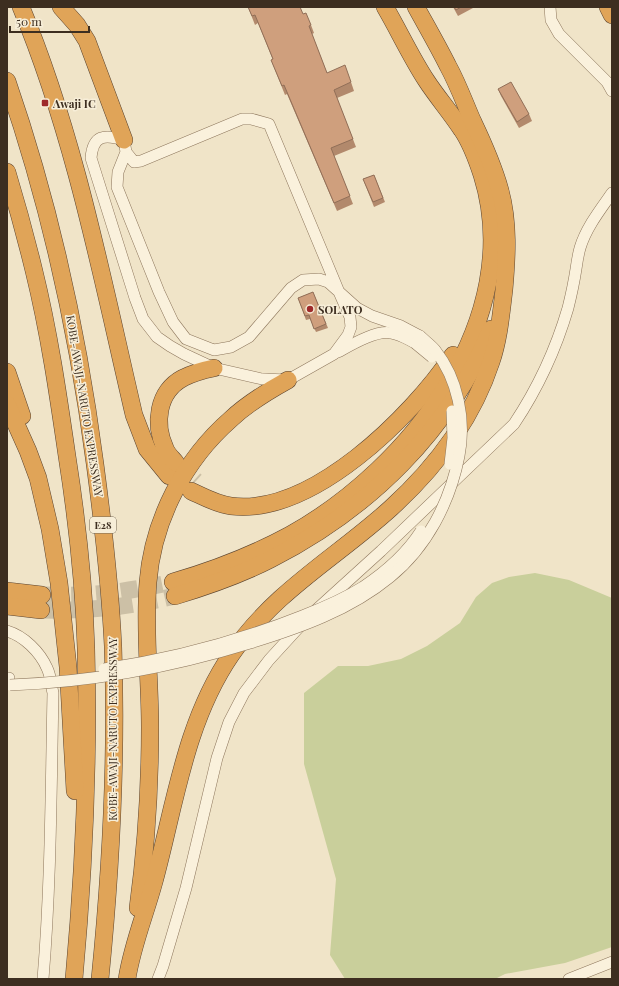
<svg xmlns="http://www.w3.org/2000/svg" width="619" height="986" font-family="'Playfair Display',serif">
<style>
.green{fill:#c9cf9b}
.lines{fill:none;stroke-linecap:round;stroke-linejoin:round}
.highway-tunnel{stroke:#ccc0a6;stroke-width:17;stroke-dasharray:17 8;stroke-linecap:butt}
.minor-casing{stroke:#8d765c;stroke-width:12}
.highway-casing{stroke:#5b4430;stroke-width:18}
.minor{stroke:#faf1dc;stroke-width:11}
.highway{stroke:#e0a458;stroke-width:17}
.minor-bridge-casing{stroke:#8d765c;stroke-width:12;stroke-linecap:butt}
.minor-bridge{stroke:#faf1dc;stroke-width:11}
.wall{fill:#b2896c}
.building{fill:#cf9f7d;stroke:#916f58}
.poi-dot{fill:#9e2a2b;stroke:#f7eed8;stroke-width:1.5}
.labels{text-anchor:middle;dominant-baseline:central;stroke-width:3;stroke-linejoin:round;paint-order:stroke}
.shield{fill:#f7eed8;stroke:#756857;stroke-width:1}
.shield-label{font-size:10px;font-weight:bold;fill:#3d2e20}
.poi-label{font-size:11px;font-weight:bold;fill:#3d2e20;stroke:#f7eed8;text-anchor:start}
.street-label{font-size:11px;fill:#3d2e20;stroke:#f7eed8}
</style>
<rect width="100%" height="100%" fill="#f0e4c8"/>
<polygon class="green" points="535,573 569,580 612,598 612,947 565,963 505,974 495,979 345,979 330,955 336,879 304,764 304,693 338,666 368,666 401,659 427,646 460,623 476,597 492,583 509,577"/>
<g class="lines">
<g class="highway-tunnel">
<polyline points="176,463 196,481"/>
<path d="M46,595C91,597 130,591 173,582"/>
<path d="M41,610C90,611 128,607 175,596"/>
</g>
<g class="minor-casing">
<g id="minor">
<polyline points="550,7 551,20 559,34 607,82 612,91"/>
<path d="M126,152L134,162L141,161L242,119H251L269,124L339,292L350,317L351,327L348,335L334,354L288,380L262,379L214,368L184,354L170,346L157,337L143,319L135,298L91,158C93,135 104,134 124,140L126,152L118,172L117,187L159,292L173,322L186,339L214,350L231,347L249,337L291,288L303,280L319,279L328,282L357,308L372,316L401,326L420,336"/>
<path d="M338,352C351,345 376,330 391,333C400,334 407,339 415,343"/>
<path d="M316,610L381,551L514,424C538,388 556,349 568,308C571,296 574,282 576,269C577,262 578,255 580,248C586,228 600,210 612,193"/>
<path d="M7,631C24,636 40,652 47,668C51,676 51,685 53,693C51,788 51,884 43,979"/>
<polyline points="7,678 9,678"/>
<polyline points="158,979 163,966 186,888 217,758 229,722 244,693 269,660 301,625"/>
<polyline points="569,979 612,962"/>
</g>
</g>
<g class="highway-casing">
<g id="highway">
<path d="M21,7C75,137 102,278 134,415L147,449L169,476"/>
<polyline points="61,7 77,25 87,41 124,140"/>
<polyline points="608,7 612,15"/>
<path d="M7,81C50,205 78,334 95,464C103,524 110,585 113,646C117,757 111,869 100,979"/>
<path d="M7,172C17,205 26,238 34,271C49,332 58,394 67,456C77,520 84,584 86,648C89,758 84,869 74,979"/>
<polyline points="7,372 22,416"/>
<polyline points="7,404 28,451 38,478 50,529 59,583 68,667 75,791"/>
<path d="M176,463C172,458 167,454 165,448C154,424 157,392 183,378C193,373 204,370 214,368"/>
<path d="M191,491C204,497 216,504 231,506C312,516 411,417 453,355"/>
<path d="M173,582C214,570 253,555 290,535C410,468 527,319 482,175C477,160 471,143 462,130C451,113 437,97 426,80C411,57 399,31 385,7"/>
<polyline points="7,591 42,595"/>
<path d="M175,596C208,586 240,575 271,559C369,509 449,431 491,329"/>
<polyline points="7,606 41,610"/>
<path d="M138,908C146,849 150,787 150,727C150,679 144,630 148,582C153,520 184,460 231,419C248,403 268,391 288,380"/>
<path d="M127,979C132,946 145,915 154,882C175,805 185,722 231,655C274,591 336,558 391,508C436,467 472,420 491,362C499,339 501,314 504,290C507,257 509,223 500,190C493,165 484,145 473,122C465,104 458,84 448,66C438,46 427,27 416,7"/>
</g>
</g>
<use href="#minor" class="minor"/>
<use href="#highway" class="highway"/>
<g class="minor-bridge-casing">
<g id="minor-bridge">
<polyline points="415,343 432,357"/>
<polyline points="450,464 453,438 452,411"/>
<path d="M104,669C171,659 239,641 302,616C323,608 344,599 363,587C384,573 407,553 421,531"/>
<path d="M10,685C92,682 172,667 250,643C299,628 350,610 390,577C427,547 450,502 459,456C466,420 458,379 435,350C431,345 425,341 420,336"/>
</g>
</g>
<use href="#minor-bridge" class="minor-bridge"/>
</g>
<g class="wall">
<polygon points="248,7 303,14 311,25 314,33 312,34 327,73 351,82 354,91 337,98 356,147 334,156 353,204 337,211 287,94 285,95 271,60 273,60 258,23 255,25"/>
<polygon points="453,7 472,7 473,8 458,16"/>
<polygon points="498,89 529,114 532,121 519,128 501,96"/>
<polygon points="374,175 385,202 374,207 363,179"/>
<polygon points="313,292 328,328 316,332 310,319 306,320 298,298"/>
</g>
<g class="building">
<polygon points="248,7 300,7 303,14 306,13 311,25 309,26 327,73 345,65 351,82 334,90 353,139 331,148 350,196 334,203 284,85 282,86 271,60 273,59 255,15 252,16"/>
<polygon points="454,7 461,7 456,10"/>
<polygon points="511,82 529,114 517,122 498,89"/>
<polygon points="374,175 383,198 373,202 363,179"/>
<polygon points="313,292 326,324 314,329 309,315 305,316 298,298"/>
</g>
<g class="poi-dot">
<rect x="41" y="99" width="8" height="8" rx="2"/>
<circle cx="310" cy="309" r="4"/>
</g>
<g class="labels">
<rect class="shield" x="90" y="517" width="26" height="16" rx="3"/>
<g class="shield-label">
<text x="103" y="525">E28</text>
</g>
<g class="poi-label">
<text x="53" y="103">Awaji IC</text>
<text x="318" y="309">SOLATO</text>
</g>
<g class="street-label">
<text transform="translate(85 406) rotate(81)">KOBE-AWAJI-NARUTO EXPRESSWAY</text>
<text transform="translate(112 729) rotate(-90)">KOBE-AWAJI-NARUTO EXPRESSWAY</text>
</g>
</g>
<rect width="619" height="986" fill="none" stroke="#3d2e20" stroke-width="16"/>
<path d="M10 26v6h79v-6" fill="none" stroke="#3d2e20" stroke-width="2"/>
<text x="16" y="26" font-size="12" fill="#3d2e20" stroke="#f7eed8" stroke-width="3" paint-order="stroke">50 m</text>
</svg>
